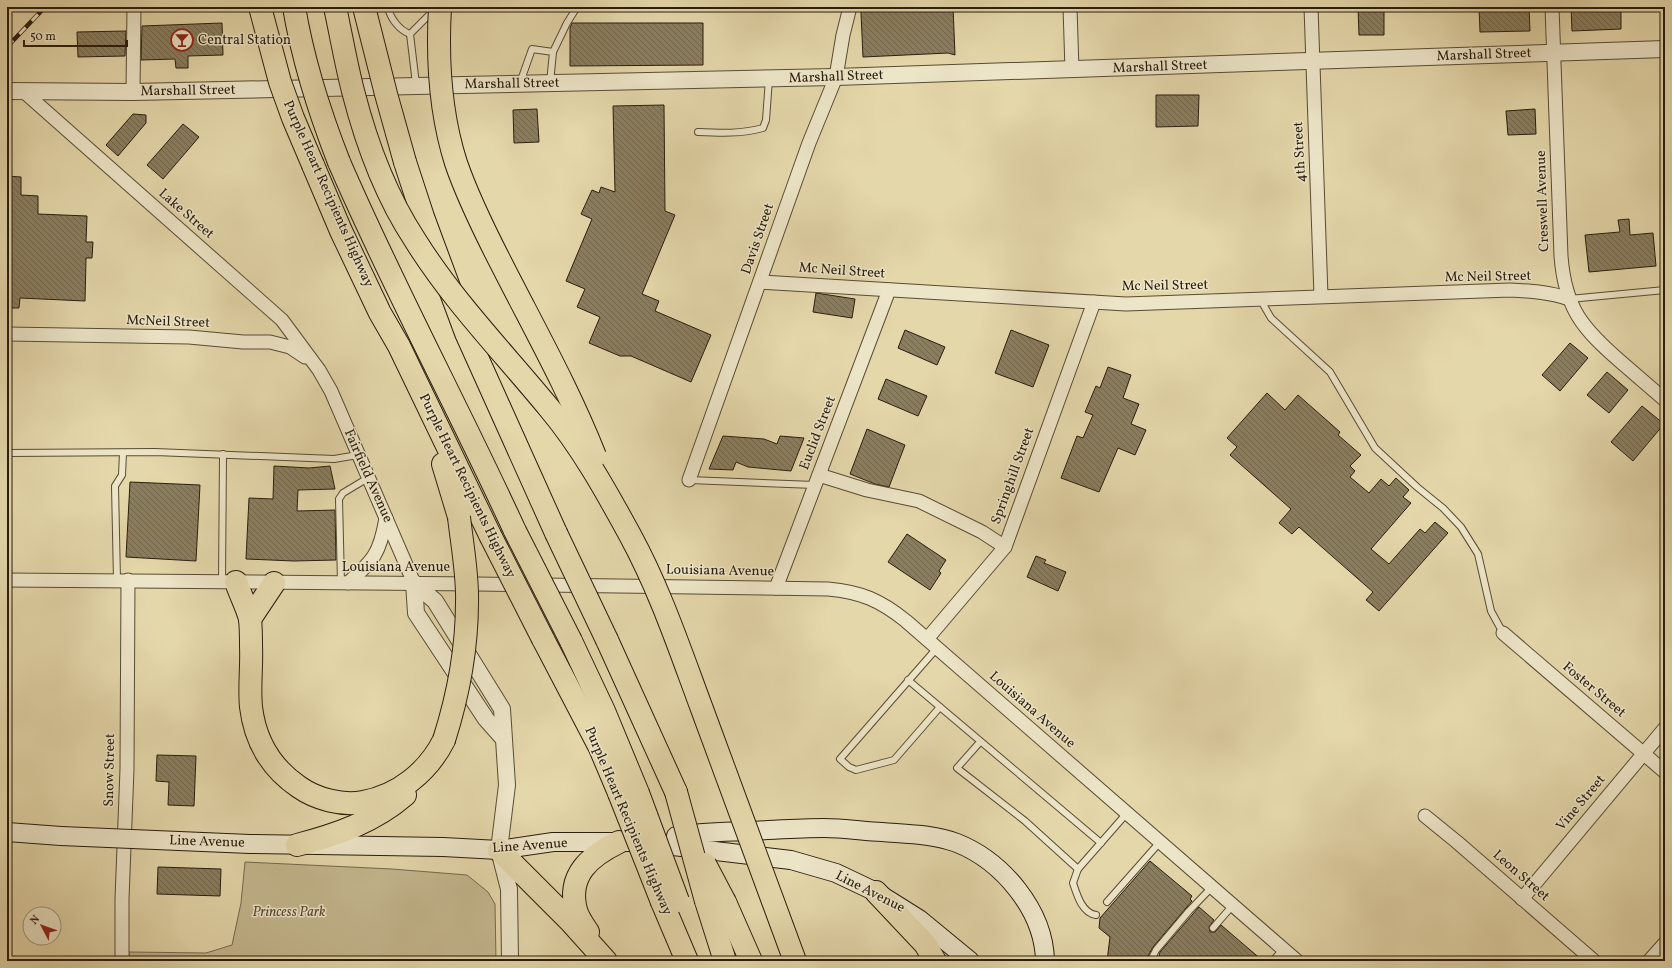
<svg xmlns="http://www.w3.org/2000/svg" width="1672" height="968" font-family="Vollkorn,serif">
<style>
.park{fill:#c4b78f;stroke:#766a4e}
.building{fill:url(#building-back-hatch);stroke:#291d0d}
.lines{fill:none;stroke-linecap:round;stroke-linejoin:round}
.service-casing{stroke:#584c34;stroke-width:8}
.minor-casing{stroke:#584c34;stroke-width:15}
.tertiary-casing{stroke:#584c34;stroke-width:18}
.secondary-casing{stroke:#291d0d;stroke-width:20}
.motorway-casing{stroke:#291d0d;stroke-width:24}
.service{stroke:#ede5c8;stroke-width:6}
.minor{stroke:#ede5c8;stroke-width:13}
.tertiary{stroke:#ede5c8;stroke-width:16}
.secondary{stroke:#ede5c8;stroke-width:18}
.motorway{stroke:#e4d7aa;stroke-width:22}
.rail-casing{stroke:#291d0d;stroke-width:4.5}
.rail{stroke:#ede5c8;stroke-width:3;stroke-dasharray:9;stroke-linecap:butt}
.secondary-bridge-casing{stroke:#291d0d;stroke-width:20;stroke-linecap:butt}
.motorway-bridge-casing{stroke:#291d0d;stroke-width:24;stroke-linecap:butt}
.secondary-bridge{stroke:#ede5c8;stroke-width:18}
.motorway-bridge{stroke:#e4d7aa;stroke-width:22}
.labels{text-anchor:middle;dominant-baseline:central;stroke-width:3;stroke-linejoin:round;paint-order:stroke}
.poi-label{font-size:14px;fill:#291d0d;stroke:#ede5c8;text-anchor:start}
.street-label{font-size:14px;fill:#291d0d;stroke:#ede5c8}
.park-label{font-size:14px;font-style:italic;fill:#584b34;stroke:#ede5c8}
</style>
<defs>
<pattern id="building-back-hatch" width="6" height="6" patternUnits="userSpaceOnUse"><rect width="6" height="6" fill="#8a7e5f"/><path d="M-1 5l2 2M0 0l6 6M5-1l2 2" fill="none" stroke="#71674d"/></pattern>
</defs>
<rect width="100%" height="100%" fill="#e4d7aa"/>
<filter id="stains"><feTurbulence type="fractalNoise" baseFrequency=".005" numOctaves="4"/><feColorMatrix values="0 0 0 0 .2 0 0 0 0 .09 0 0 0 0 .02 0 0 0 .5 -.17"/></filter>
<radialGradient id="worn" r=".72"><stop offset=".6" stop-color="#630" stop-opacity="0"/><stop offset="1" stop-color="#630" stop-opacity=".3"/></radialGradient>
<polygon class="park" points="245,862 392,869 467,875 488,892 495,904 496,961 129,961 129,952 206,953 232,945 241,903"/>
<g class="building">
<polygon points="863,7 953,7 955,55 948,53 863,57 861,13"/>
<polygon points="1358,7 1384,7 1384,35 1359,35"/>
<polygon points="1479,7 1529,7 1530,31 1480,32"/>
<polygon points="1571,7 1621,7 1621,29 1572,31"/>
<polygon points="222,23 223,55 188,56 188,68 176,68 175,59 141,60 142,26"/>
<polygon points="572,23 703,23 703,65 570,66 570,28"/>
<polygon points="126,31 125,56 78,57 77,32"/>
<polygon points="1156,95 1199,95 1198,126 1156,127"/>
<polygon points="664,105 665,211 675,215 642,294 659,301 655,311 711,335 691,382 631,356 620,356 589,343 600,317 577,307 585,289 566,281 592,219 581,214 592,190 599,193 601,187 615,192 613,106"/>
<polygon points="537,109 539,142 514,143 513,110"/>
<polygon points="1535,109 1536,134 1508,135 1506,111"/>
<polygon points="133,114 146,115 146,123 118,156 106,145"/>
<polygon points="183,124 199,137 163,179 147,165"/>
<polygon points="7,176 21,177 21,195 38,196 38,214 87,216 86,242 93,242 92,258 86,258 85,301 20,298 19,308 7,308"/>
<polygon points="1629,219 1630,235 1653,233 1656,266 1589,272 1585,235 1620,232 1618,220"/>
<polygon points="816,293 855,299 852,318 813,312"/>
<polygon points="905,330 945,347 937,365 898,348"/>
<polygon points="1011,330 1049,345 1033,387 995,373"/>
<polygon points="1570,343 1588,358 1560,391 1542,375"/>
<polygon points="1108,367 1131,375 1123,398 1139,404 1131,424 1146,430 1135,455 1118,448 1099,492 1061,478 1077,436 1083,438 1093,415 1085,412 1096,386 1100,388"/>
<polygon points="1607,372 1628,390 1609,413 1587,395"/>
<polygon points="886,379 927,396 918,416 878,399"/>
<polygon points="1267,393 1285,410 1298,395 1340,432 1338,435 1361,455 1350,466 1355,471 1350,477 1369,493 1381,479 1389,486 1396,478 1409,490 1403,497 1411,503 1371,549 1389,564 1420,529 1425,533 1435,522 1448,533 1379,611 1366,600 1373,592 1299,527 1292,534 1279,523 1291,509 1230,455 1237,447 1227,438"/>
<polygon points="1642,406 1664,424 1633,461 1611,442"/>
<polygon points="867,429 905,445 889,487 875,484 850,474"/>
<polygon points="723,436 764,439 777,444 780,436 804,438 791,471 748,467 736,462 733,470 709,469"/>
<polygon points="274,466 309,468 330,466 335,489 298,490 297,511 335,510 336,560 294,561 246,559 249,498 273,499"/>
<polygon points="130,482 200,485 196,561 126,557"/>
<polygon points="907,534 946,560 939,571 941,573 930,590 888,562"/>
<polygon points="1036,556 1046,560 1044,563 1066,572 1058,591 1027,577"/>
<polygon points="157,755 196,756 194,806 168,805 169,782 156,781"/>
<polygon points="1150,861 1192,896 1190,899 1192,901 1153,947 1149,954 1148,961 1107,961 1110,937 1099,928 1100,918"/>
<polygon points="158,867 221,869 220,896 157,894"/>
<polygon points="1199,907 1214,920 1209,927 1210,932 1215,932 1221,925 1263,961 1158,961 1160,952"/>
</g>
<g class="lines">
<g class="service-casing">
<g id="service">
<path d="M388,7C390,18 399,30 410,34L434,10"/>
<polyline points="410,34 416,84"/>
<polyline points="553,52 567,23 577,7"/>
<polyline points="520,83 532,49 553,52 550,83"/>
<path d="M698,132C720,133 742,134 763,128L766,120L769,79"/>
<polyline points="1260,299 1271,318 1330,372 1375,448 1417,487 1443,508 1461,527 1478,554 1491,611 1503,633"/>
<polyline points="1569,299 1665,290"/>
<polyline points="7,453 155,452 334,459 358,455"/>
<polyline points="689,480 815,485"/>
<polyline points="117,580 115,486 122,475 123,453"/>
<polyline points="222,582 223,454"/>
<polyline points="341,583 339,499 343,493 368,478"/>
<polyline points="937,648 840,759 849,767 856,770 894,760 940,707 1101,843"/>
<polyline points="908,680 940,707"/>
<polyline points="980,742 957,768 1025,821 1078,869 1127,813"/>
<path d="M1078,869L1073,883C1077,895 1082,913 1096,915"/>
<polyline points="1107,902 1160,842"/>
<polyline points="1213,928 1233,905"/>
<polyline points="1153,961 1153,956 1156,950 1189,911 1212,887"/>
<polyline points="1273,961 1283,949"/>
</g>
</g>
<g class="minor-casing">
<g id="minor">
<polyline points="1070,7 1072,70"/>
<polyline points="1311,7 1321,296"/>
<path d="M1552,7L1561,256C1565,309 1583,329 1621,362C1636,375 1650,387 1665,400"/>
<polyline points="23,91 282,320 319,370 331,391 414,583"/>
<polyline points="133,92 134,7"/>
<path d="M760,282L1126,304L1510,290C1530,291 1550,292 1569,299"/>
<polyline points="7,334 189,337 243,342 270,342 290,347 305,357"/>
<polyline points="819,475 867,490 919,501 982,532 1005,547"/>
<polyline points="689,480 809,143 836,77 843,35 850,7"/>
<path d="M7,580L477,584L828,589C861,592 880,600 906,621L1297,961"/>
<path d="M348,583C374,560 380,553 386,518"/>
<polyline points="776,588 889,290"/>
<polyline points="1503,633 1665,772"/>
<polyline points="927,639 1005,547 1094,302"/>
<polyline points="1425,816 1457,842 1594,961"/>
<polyline points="1522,899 1665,728"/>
<polyline points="122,961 122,899 127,769 128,580"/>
<polyline points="1649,961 1665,943"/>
</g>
</g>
<g class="tertiary-casing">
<g id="tertiary">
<polyline points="7,91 133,92 836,77 1665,49"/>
<polyline points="414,583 435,601 502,709 507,785 499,850 509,889 510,961"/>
<polyline points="414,583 416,613 486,719 502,737"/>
</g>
</g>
<g class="secondary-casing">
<g id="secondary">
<polyline points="7,832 61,836"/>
<path d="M676,836C700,832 725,832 749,831C774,830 799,828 824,828C843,828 863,831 882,832C907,834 933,834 957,843C1002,861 1044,910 1045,961"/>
<polyline points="250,844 443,847 499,850 553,842 639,842 791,860 836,873 876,892 919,919 970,961"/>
</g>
</g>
<g class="motorway-casing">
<g id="motorway">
<path d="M339,162C393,287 458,407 515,531"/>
<polyline points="405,162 423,217 466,333 556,533"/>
<polyline points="313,165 341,231 380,313 399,346 490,535"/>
<polyline points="443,464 459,517"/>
<path d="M236,582C240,594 247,607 250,619C251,628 251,637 251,646C252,666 249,687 251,707C255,740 271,768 299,787C316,799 342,806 363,802C398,796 428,772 444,740"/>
<polyline points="250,619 274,583"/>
<polyline points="543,639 600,748 619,793"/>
<polyline points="607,640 676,792"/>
<polyline points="571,641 604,711 638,793"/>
<path d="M297,845C336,835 374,822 405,795"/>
<polyline points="499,850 570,921 606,961"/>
<polyline points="876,892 925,944 935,961"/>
<polyline points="706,901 725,961"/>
<polyline points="662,902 687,961"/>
<polyline points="725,902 751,961"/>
<path d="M588,932C584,926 578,918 576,910C567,875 590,856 619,842"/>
</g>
</g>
<use href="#service" class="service"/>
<use href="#minor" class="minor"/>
<use href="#tertiary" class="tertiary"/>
<use href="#secondary" class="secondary"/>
<use href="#motorway" class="motorway"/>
<g class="rail-casing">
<polyline id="rail" points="7,47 45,7"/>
</g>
<use href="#rail" class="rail"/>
<g class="secondary-bridge-casing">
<polyline id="secondary-bridge" points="61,836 250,844"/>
</g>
<g class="motorway-bridge-casing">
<g id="motorway-bridge">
<polyline points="260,7 280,82 293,118 313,165"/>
<path d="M294,7C303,61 319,111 339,162"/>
<path d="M335,7C341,35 346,64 353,91C366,142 386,196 415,240C453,301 503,352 549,408C581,446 606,491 630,535C660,590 680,650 702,709C733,793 764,877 795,961"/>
<polyline points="364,7 386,94 405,162"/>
<path d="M440,7C437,59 440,113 456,163C468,198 485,232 502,265C534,328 569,390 595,456"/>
<polyline points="515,531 571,641"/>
<polyline points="556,533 607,640"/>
<polyline points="490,535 543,639"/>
<path d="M444,740C458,696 467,649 467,602C468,576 462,544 459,517"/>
<polyline points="676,792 706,901"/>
<polyline points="619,793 662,902"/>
<polyline points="638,793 678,901"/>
<polyline points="705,864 725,902"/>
</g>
</g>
<use href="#secondary-bridge" class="secondary-bridge"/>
<use href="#motorway-bridge" class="motorway-bridge"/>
</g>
<defs>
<g id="bar-ring" transform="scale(1.15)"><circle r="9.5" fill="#ede5c8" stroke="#8f2418" stroke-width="1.5"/><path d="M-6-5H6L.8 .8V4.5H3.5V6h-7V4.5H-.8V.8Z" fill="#8f2418"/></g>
</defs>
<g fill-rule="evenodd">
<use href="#bar-ring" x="182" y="40"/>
</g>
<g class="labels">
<g class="poi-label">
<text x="198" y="40">Central Station</text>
</g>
<g class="street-label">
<text transform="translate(1484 55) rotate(-2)">Marshall Street</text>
<text transform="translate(1160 67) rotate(-2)">Marshall Street</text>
<text transform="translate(836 77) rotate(-2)">Marshall Street</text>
<text transform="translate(512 84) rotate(-1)">Marshall Street</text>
<text transform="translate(188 91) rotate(-1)">Marshall Street</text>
<text transform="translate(1300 152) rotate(-93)">4th Street</text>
<text transform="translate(328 194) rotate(66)">Purple Heart Recipients Highway</text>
<text transform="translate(1543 201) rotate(-92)">Creswell Avenue</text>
<text transform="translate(186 214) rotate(41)">Lake Street</text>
<text transform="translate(758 239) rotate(-71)">Davis Street</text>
<text transform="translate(842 271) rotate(4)">Mc Neil Street</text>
<text transform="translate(1488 277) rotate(-1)">Mc Neil Street</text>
<text transform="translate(1165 286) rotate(-1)">Mc Neil Street</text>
<text transform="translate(168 322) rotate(2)">McNeil Street</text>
<text transform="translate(818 433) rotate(-69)">Euclid Street</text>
<text transform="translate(368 476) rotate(66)">Fairfield Avenue</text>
<text transform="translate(1013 476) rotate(-70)">Springhill Street</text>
<text transform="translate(467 486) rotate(64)">Purple Heart Recipients Highway</text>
<text x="396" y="567">Louisiana Avenue</text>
<text transform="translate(720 571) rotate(1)">Louisiana Avenue</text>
<text transform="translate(1594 690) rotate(40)">Foster Street</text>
<text transform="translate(1032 710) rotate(41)">Louisiana Avenue</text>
<text transform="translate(110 770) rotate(-89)">Snow Street</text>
<text transform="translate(1581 803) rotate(-50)">Vine Street</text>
<text transform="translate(628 821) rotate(67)">Purple Heart Recipients Highway</text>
<text transform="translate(207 842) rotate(2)">Line Avenue</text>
<text transform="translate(530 846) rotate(-4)">Line Avenue</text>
<text transform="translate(1521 876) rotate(41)">Leon Street</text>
<text transform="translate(870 892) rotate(27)">Line Avenue</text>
</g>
<g class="park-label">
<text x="289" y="912">Princess Park</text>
</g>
</g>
<rect width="1672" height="968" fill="none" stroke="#e4d7aa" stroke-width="24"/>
<rect x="8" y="8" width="1656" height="952" fill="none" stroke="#291d0d" stroke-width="2"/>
<rect x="12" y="12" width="1648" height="944" fill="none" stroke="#291d0d"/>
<g transform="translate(42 926) rotate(311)"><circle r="19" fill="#ede5c8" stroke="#9f957d"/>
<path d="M0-3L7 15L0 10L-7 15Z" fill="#8f2418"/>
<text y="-6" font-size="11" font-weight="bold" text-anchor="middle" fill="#291d0d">N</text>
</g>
<path d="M24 40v6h103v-6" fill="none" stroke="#291d0d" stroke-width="2"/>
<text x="30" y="40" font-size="12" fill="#291d0d" stroke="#ede5c8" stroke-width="3" paint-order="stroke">50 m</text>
<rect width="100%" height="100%" filter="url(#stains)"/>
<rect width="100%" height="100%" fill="url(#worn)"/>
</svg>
